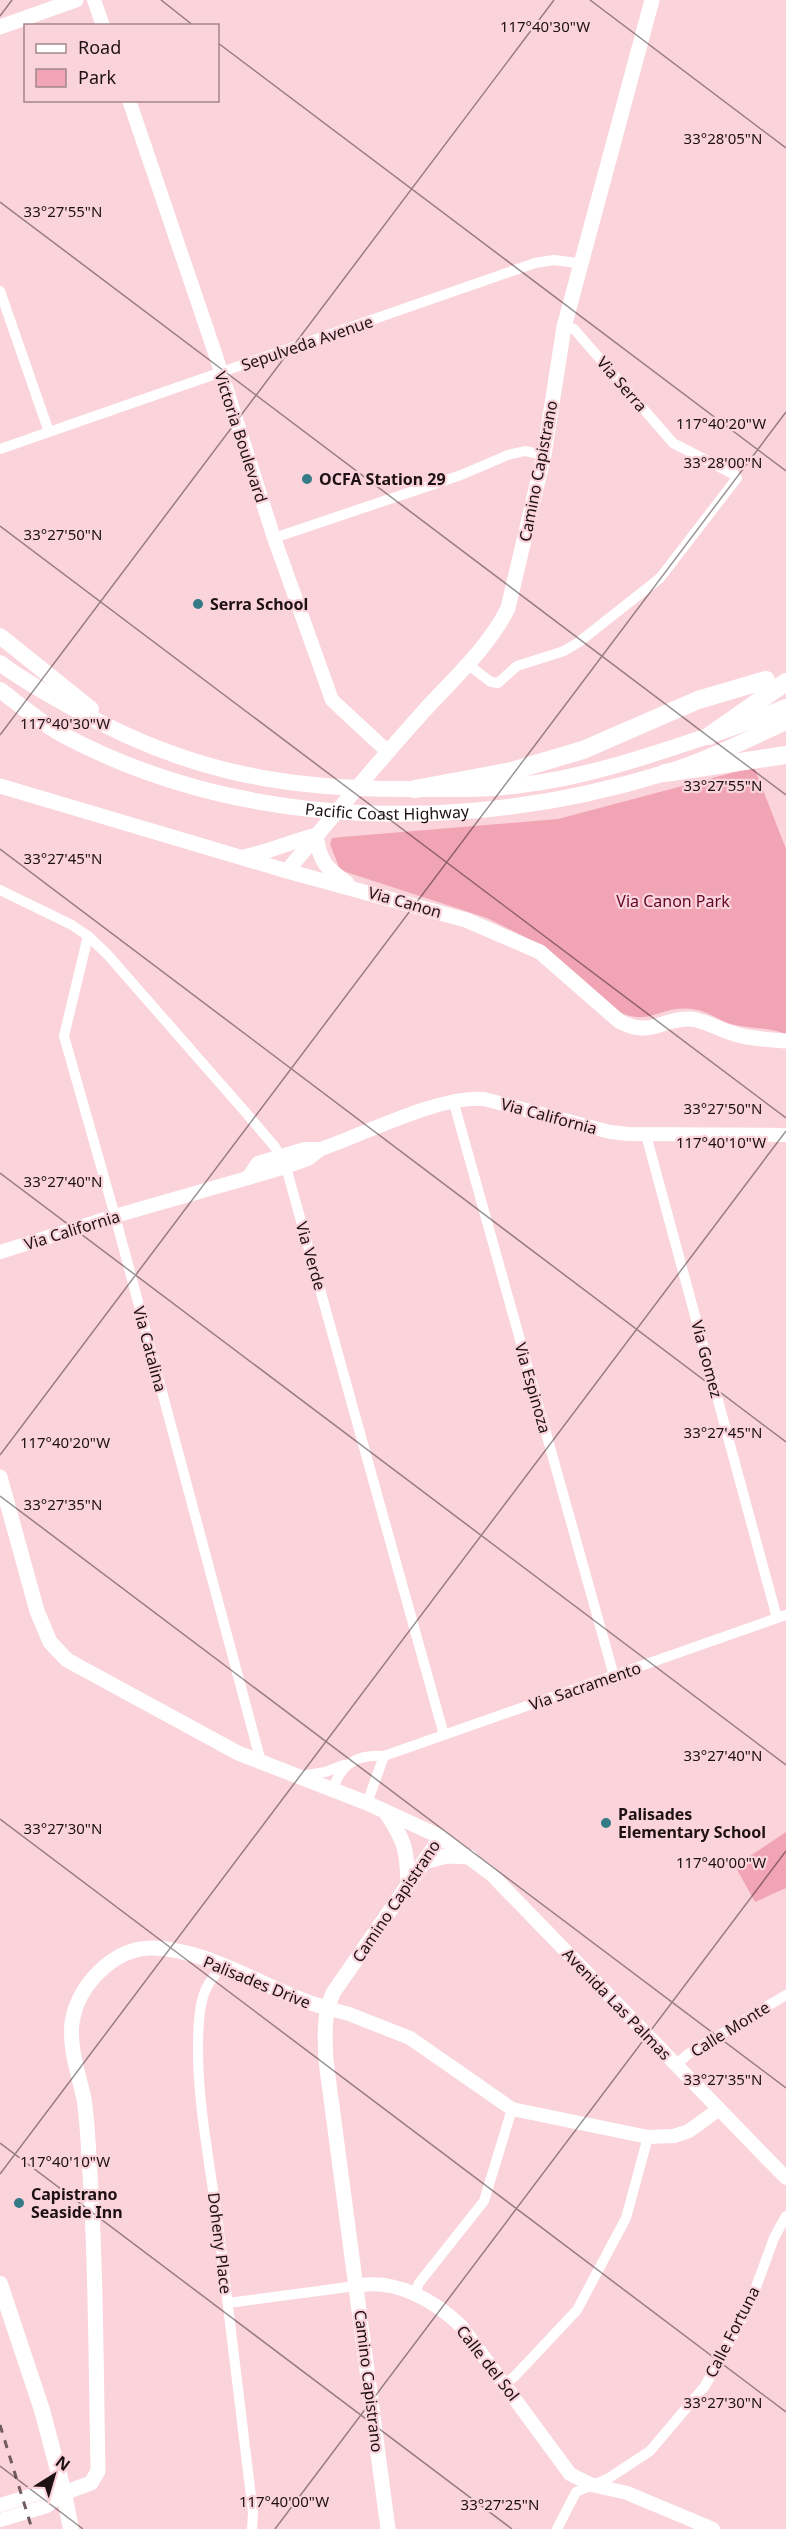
<svg xmlns="http://www.w3.org/2000/svg" width="786" height="2529" font-family="'Noto Sans',sans-serif">
<style>
.green{fill:#f1a4b3}
.lines{fill:none;stroke-linecap:round;stroke-linejoin:round}
.minor{stroke:#fff;stroke-width:10}
.tertiary{stroke:#fff;stroke-width:14}
.secondary{stroke:#fff;stroke-width:15}
.primary{stroke:#fff;stroke-width:16}
.trunk{stroke:#fff;stroke-width:16}
.motorway{stroke:#fff;stroke-width:18}
.rail{stroke:#715b5f;stroke-width:3;stroke-dasharray:8 8;stroke-linecap:butt}
.ticks{fill:none;stroke:#1e1114;stroke-width:1.5;stroke-opacity:0.45}
.poi-dot{fill:#347b86;stroke:#fad4da;stroke-width:2}
.labels{text-anchor:middle;dominant-baseline:central;stroke-width:4.5;stroke-linejoin:round;paint-order:stroke}
.street-label{font-size:16px;fill:#1e1114;stroke:#fad4da}
.poi-label{font-size:16px;font-weight:bold;fill:#1e1114;stroke:#fad4da;text-anchor:start}
.park-label{font-size:16px;fill:#620629;stroke:#fad4da}
.ticks-label{font-size:15px;text-anchor:middle;fill:#1e1114;stroke:#fad4da;stroke-width:4.5;stroke-linejoin:round;paint-order:stroke}
</style>
<rect width="100%" height="100%" fill="#fad4da"/>
<g class="green">
<path d="M754,767L786,849V1034C769,1027 749,1029 731,1024C719,1020 705,1010 692,1009C657,1005 649,1030 612,1008L525,937L487,918L340,870L330,844L332,838L342,837L558,819Z"/>
<polygon points="786,1832 786,1888 755,1902 735,1866"/>
</g>
<g class="lines">
<g class="minor">
<polyline points="0,291 49,432"/>
<polyline points="0,449 535,263 554,260 583,264"/>
<polyline points="274,538 461,475 508,455 525,451 544,455"/>
<polyline points="467,664 491,682 498,683 517,666 564,651 579,642 660,578 737,478 735,475 673,443 574,329 564,327"/>
<polyline points="0,890 72,925 88,936 107,954 247,1114 275,1147 286,1167 444,1735"/>
<polyline points="88,936 64,1036 115,1216 261,1762"/>
<polyline points="453,1100 614,1676"/>
<polyline points="646,1135 777,1618"/>
<polyline points="301,1776 325,1772 344,1765"/>
<path d="M333,1790C340,1764 357,1754 384,1756L786,1615"/>
<polyline points="367,1803 384,1756"/>
<path d="M224,1965C206,1983 201,1995 199,2021C194,2088 209,2157 218,2224C230,2320 241,2416 253,2513L252,2529"/>
<polyline points="676,2065 688,2054 786,1995"/>
<polyline points="415,2294 419,2283 484,2201 512,2109"/>
<polyline points="228,2303 356,2286"/>
<polyline points="505,2384 515,2376 577,2310 626,2218 648,2137"/>
<polyline points="557,2529 576,2492 609,2478 650,2451 705,2386 749,2306 774,2238 786,2216"/>
</g>
<g class="tertiary">
<polyline points="94,0 103,26"/>
<polyline points="129,100 215,353 274,538 332,700 388,752"/>
<polyline points="248,1178 258,1163 305,1149 321,1149"/>
<path d="M0,1252L115,1216L286,1167L308,1159L321,1149C365,1134 440,1095 484,1099L610,1132L628,1134L786,1135"/>
<polyline points="441,1837 491,1874 786,2178"/>
<polyline points="327,2008 349,2014 410,2038 512,2109 648,2137 674,2136 689,2131 719,2109"/>
<path d="M356,2286C395,2278 434,2300 461,2326L570,2474L592,2485L627,2493L713,2529"/>
<polyline points="0,2505 43,2492 64,2493"/>
<polyline points="0,2520 47,2506 64,2493"/>
</g>
<g class="secondary">
<polyline points="0,27 76,0"/>
<path d="M0,786L287,871L466,920L540,952L619,1021C651,1039 662,1017 691,1019C707,1021 720,1030 735,1034C751,1039 769,1040 786,1041"/>
<path d="M316,836C320,862 326,868 347,883"/>
<path d="M243,857C269,852 292,841 317,835"/>
<path d="M287,871C332,817 377,763 424,711C453,679 489,647 508,608L544,455L564,327L652,0"/>
<path d="M0,1477L37,1611L50,1642L67,1660L238,1753L367,1803L441,1837L333,1993C323,2016 325,2037 326,2061L388,2529"/>
<path d="M385,1811C405,1841 407,1849 408,1885"/>
<polyline points="424,1862 447,1856 470,1857"/>
<path d="M64,2493L91,2483L98,2471C96,2367 96,2262 89,2158C88,2139 87,2118 84,2099C79,2076 69,2048 72,2023C77,1986 113,1948 152,1948C213,1949 269,1993 327,2008"/>
</g>
<polyline class="primary" points="0,2284 42,2410 64,2493 71,2529"/>
<g class="trunk">
<polyline points="0,636 91,709"/>
<path d="M0,663C22,680 48,694 73,708C186,772 285,790 413,789C449,789 485,790 521,785C580,778 636,760 693,741C724,731 755,720 786,707"/>
<path id="s1" d="M0,690C20,705 41,723 63,735C246,832 470,833 665,773C703,762 748,739 786,722"/>
</g>
<g class="motorway">
<polyline points="709,736 786,682"/>
<polyline points="665,773 786,755"/>
<polyline points="415,789 512,771 583,750 698,700 766,680"/>
</g>
<polyline class="rail" points="0,2425 32,2529"/>
</g>
<path class="ticks" d="M161,0L194,26M590,0L786,148M0,16L12,0M218,43L786,471M0,202L786,795M0,526L786,1118M0,735L554,0M0,849L786,1442M0,1173L786,1765M0,1455L786,412M0,1496L786,2088M0,1819L786,2412M0,2143L512,2529M0,2174L786,1131M0,2466L83,2529M275,2529L786,1851"/>
<g class="poi-dot">
<circle cx="307" cy="479" r="6"/>
<circle cx="198" cy="604" r="6"/>
<circle cx="606" cy="1823" r="6"/>
<circle cx="19" cy="2203" r="6"/>
</g>
<g class="labels">
<g class="street-label">
<text transform="translate(307 343) rotate(-19)">Sepulveda Avenue</text>
<text transform="translate(622 384) rotate(49)">Via Serra</text>
<text transform="translate(241 437) rotate(72)">Victoria Boulevard</text>
<text transform="translate(538 471) rotate(-79)">Camino Capistrano</text>
<text stroke="none"><textPath href="#s1" startOffset="414">Pacific Coast Highway</textPath></text>
<text transform="translate(405 902) rotate(16)">Via Canon</text>
<text transform="translate(549 1116) rotate(15)">Via California</text>
<text transform="translate(72 1230) rotate(-17)">Via California</text>
<text transform="translate(311 1256) rotate(74)">Via Verde</text>
<text transform="translate(150 1349) rotate(75)">Via Catalina</text>
<text transform="translate(707 1359) rotate(75)">Via Gomez</text>
<text transform="translate(533 1388) rotate(74)">Via Espinoza</text>
<text transform="translate(585 1686) rotate(-19)">Via Sacramento</text>
<text transform="translate(396 1901) rotate(-56)">Camino Capistrano</text>
<text transform="translate(257 1982) rotate(22)">Palisades Drive</text>
<text transform="translate(617 2004) rotate(46)">Avenida Las Palmas</text>
<text transform="translate(730 2029) rotate(-32)">Calle Monte</text>
<text transform="translate(220 2243) rotate(83)">Doheny Place</text>
<text transform="translate(732 2332) rotate(-63)">Calle Fortuna</text>
<text transform="translate(488 2363) rotate(52)">Calle del Sol</text>
<text transform="translate(369 2381) rotate(83)">Camino Capistrano</text>
</g>
<g class="poi-label">
<text x="319" y="479">OCFA Station 29</text>
<text x="210" y="604">Serra School</text>
<text x="618" y="1814">Palisades<tspan x="618" dy="18">Elementary School</tspan></text>
<text x="31" y="2194">Capistrano<tspan x="31" dy="18">Seaside Inn</tspan></text>
</g>
<g class="park-label">
<text x="673" y="901">Via Canon Park</text>
</g>
</g>
<g class="ticks-label">
<text x="545" y="32">117°40'30"W</text>
<text x="723" y="144">33°28'05"N</text>
<text x="63" y="217">33°27'55"N</text>
<text x="721" y="429">117°40'20"W</text>
<text x="723" y="468">33°28'00"N</text>
<text x="63" y="540">33°27'50"N</text>
<text x="65" y="729">117°40'30"W</text>
<text x="723" y="791">33°27'55"N</text>
<text x="63" y="864">33°27'45"N</text>
<text x="723" y="1114">33°27'50"N</text>
<text x="721" y="1148">117°40'10"W</text>
<text x="63" y="1187">33°27'40"N</text>
<text x="723" y="1438">33°27'45"N</text>
<text x="65" y="1448">117°40'20"W</text>
<text x="63" y="1510">33°27'35"N</text>
<text x="723" y="1761">33°27'40"N</text>
<text x="63" y="1834">33°27'30"N</text>
<text x="721" y="1868">117°40'00"W</text>
<text x="723" y="2085">33°27'35"N</text>
<text x="65" y="2167">117°40'10"W</text>
<text x="723" y="2408">33°27'30"N</text>
<text x="284" y="2507">117°40'00"W</text>
<text x="500" y="2510">33°27'25"N</text>
</g>
<rect x="24" y="24" width="195" height="78" fill="#fad4da" stroke="#a2868b" stroke-width="1.5"/>
<rect x="36" y="44" width="30" height="9" fill="#ffffff" stroke="#a2868b" stroke-width="1.5"/>
<text x="78" y="54" font-size="18" fill="#1e1114">Road</text>
<rect x="36" y="69" width="30" height="18" fill="#f1a4b3" stroke="#a2868b" stroke-width="1.5"/>
<text x="78" y="84" font-size="18" fill="#1e1114">Park</text>
<g transform="translate(54 2475) rotate(37)" stroke="#fad4da" stroke-width="4.5" paint-order="stroke">
<path d="M0-4.5L10 22L0 15L-10 22Z" fill="#1e1114"/>
<text y="-9" font-size="16" font-weight="bold" text-anchor="middle" fill="#1e1114">N</text>
</g>
</svg>
